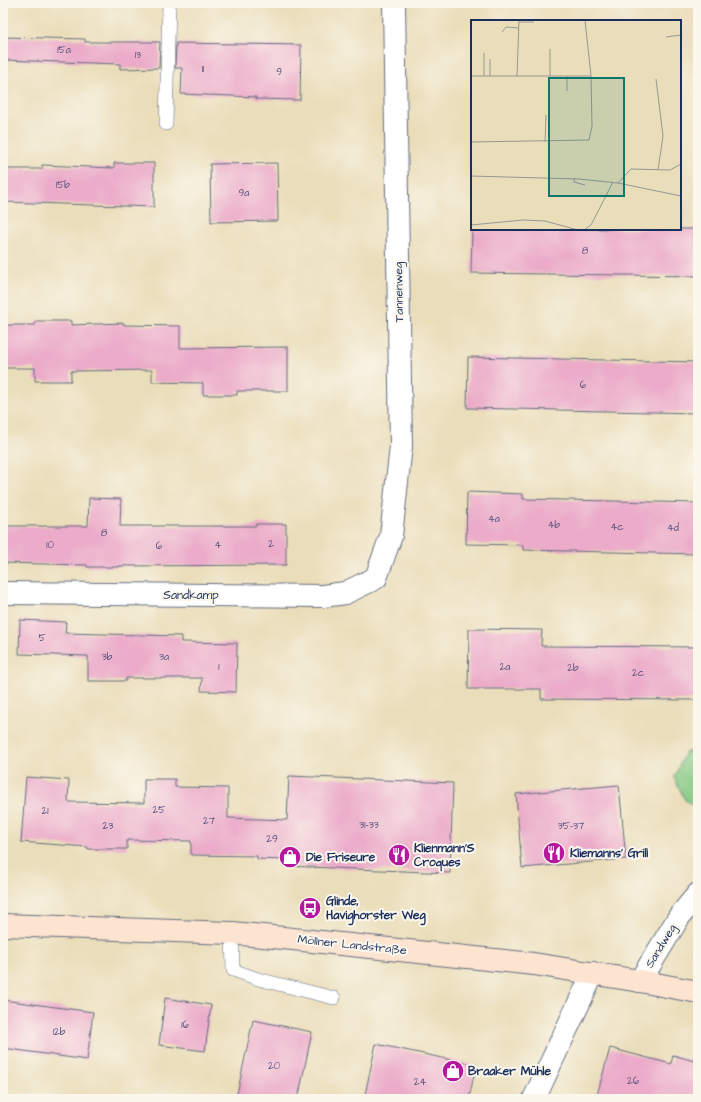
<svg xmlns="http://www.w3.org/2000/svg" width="701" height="1102" font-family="'Architects Daughter',sans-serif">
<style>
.green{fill:#83c780;stroke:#4f7b6f}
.building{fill:#ebabc9}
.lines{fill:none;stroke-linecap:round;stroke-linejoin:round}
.lane-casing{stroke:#636c7e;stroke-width:14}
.street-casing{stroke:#636c7e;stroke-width:24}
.secondary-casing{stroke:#636c7e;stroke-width:24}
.lane{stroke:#fff;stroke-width:13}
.street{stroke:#fff;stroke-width:22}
.secondary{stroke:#fde4d1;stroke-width:22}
.labels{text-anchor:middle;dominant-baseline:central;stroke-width:4;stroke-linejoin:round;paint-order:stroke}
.number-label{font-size:10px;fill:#4f4e79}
.street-label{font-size:12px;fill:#1b2f5e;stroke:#fbf7ec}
.poi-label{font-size:12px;font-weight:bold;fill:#1b2f5e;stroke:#fbf7ec;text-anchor:start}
.inset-road{fill:none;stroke:#979795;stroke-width:1}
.view{fill:#0f766e;fill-opacity:0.15;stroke:#0f766e;stroke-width:2}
.inset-edge{fill:none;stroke:#1b2f5e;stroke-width:2}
</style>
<rect width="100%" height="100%" fill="#fbf7ec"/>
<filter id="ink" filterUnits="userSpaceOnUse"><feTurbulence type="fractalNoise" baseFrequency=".025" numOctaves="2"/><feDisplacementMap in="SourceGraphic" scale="8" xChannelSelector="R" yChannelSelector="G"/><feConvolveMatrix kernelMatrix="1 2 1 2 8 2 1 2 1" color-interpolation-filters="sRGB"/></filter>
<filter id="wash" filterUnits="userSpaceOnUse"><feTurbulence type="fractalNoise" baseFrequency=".012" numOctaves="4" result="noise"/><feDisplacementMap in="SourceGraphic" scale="16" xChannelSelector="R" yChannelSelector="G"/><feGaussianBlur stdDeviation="0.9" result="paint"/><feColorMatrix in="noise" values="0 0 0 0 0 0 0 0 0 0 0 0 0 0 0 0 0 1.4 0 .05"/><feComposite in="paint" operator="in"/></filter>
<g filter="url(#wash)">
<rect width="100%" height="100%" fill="#eaddb9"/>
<polygon class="green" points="698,750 698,809 685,800 674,778 685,752"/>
<g id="blocks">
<g class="building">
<polygon points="3,37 85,39 85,42 160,42 159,68 120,69 120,64 3,60"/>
<polygon points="176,43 301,45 300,100 256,99 256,97 181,94 182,68 175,68"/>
<polygon points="114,163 154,163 154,207 3,202 3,169 42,169 42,165 114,168"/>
<polygon points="277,163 278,221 211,222 210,164"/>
<polygon points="472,229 698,229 698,276 471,273"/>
<polygon points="35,321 71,321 71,325 124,323 124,325 180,326 180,348 288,347 288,391 237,391 237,395 203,395 203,383 152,382 152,370 71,371 71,381 35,381 35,368 3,368 3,325 35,325"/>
<polygon points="468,357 698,362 698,413 467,408"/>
<polygon points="467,492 523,494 523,499 698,503 698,554 523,550 523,545 466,544"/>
<polygon points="89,498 121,499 120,526 256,526 256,524 286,524 286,565 119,566 119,567 87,567 87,565 3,563 3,526 88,526"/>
<polygon points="20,620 66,622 65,633 181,636 181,642 237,643 236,692 201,691 202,678 126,678 126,681 88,681 88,656 19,654"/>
<polygon points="469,629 542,630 541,646 698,647 698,700 541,699 541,689 468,689"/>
<polygon points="289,776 453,783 450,873 285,866 286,860 257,859 257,856 191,855 191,841 127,840 127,849 88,849 88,847 21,842 26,777 69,780 68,802 144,803 144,779 175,779 175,787 228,788 228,818 287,820"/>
<polygon points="619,785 626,859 522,868 516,794"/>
<polygon points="165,998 211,1005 205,1051 159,1045"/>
<polygon points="3,1000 93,1012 87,1060 3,1048"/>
<polygon points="253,1020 312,1032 298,1099 236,1099"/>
<polygon points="376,1044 476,1065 469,1099 364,1099"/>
<polygon points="610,1048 671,1064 673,1055 698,1062 698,1099 596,1099"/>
</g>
</g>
</g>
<g filter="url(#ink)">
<use href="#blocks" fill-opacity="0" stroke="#636c7e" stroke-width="1"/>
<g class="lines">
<g class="lane-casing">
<g id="lane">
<polyline points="166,124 169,3"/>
<polyline points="232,933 233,970 258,979 334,998"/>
</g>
</g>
<g class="street-casing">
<g id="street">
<polyline points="3,593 323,596 345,593 376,578 391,536 401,446 394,3"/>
<polyline points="640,981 679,917 698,894"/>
<polyline points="534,1099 593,973"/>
</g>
</g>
<g class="secondary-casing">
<polyline id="secondary" points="3,925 232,933 283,938 534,964 640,981 698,992"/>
</g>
<use href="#lane" class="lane"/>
<use href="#street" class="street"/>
<use href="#secondary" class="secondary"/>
</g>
</g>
<defs>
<g id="restaurant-disc" transform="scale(1.15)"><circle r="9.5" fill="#b5179e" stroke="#fbf7ec"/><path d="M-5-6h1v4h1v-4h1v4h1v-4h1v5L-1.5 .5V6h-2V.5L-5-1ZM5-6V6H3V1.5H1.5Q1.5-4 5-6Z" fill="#fff"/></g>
<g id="shop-disc" transform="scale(1.15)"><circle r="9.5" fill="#b5179e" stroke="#fbf7ec"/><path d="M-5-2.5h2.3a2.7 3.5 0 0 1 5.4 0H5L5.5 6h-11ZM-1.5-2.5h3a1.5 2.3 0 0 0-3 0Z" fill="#fff"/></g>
<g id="bus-disc" transform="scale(1.15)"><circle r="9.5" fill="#b5179e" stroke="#fbf7ec"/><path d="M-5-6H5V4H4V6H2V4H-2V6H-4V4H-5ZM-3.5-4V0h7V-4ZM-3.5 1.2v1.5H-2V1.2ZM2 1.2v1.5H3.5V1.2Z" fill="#fff"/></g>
</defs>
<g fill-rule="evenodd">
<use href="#restaurant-disc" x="554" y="853"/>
<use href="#restaurant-disc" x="399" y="855"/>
<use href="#shop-disc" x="290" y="857"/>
<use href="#bus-disc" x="310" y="908"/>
<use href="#shop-disc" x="453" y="1071"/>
</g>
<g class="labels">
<g class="number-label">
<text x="64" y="50">15a</text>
<text x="138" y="55">13</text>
<text x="203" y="69">11</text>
<text x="279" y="72">9</text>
<text x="63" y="185">15b</text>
<text x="244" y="193">9a</text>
<text x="585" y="251">8</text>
<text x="583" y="385">6</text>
<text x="494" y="519">4a</text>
<text x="554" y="525">4b</text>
<text x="617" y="527">4c</text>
<text x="673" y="528">4d</text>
<text x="104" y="533">8</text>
<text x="271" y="544">2</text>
<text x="50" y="545">10</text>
<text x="218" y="545">4</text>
<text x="159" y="546">6</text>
<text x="42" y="638">5</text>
<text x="107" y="657">3b</text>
<text x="164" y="657">3a</text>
<text x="219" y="667">1</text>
<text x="505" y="667">2a</text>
<text x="573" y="668">2b</text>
<text x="638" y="673">2c</text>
<text x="159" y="810">25</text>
<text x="45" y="811">21</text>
<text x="209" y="821">27</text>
<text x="369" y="825">31-33</text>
<text x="108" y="826">23</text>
<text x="571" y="826">35-37</text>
<text x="272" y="839">29</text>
<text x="185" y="1025">16</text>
<text x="59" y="1032">12b</text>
<text x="274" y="1066">20</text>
<text x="633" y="1081">26</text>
<text x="420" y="1082">24</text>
</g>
<g class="street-label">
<text transform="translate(399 292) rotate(-91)">Tannenweg</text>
<text x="191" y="595">Sandkamp</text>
<text transform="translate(352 945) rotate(6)">Möllner Landstraße</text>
<text transform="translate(661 946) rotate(-59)">Sandweg</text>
</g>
<g class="poi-label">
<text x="414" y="848">Klienmann'S<tspan x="414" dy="14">Croques</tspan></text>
<text x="570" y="853">Kliemanns' Grill</text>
<text x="306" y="857">Die Friseure</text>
<text x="326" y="901">Glinde,<tspan x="326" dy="14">Havighorster Weg</tspan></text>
<text x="468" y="1071">Braaker Mühle</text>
</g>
</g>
<g transform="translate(471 20)">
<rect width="210" height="210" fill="#eaddb9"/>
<path class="inset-road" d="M48,2H63M31,12L35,7L47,8M195,17L210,15M0,56H120M13,56V33M19,56V39M46,56L48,0M79,56V29M185,59L192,116L187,150M96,71V56M0,122L118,120L121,106L120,56L114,0M74,122L75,95M0,156L108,159L147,163L210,176M103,158V162L114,165M147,163L160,149L199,150L210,144M0,205L52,200L74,201L107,210M113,210L120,205L142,162"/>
<path class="view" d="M78,58H153V176H78Z"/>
<rect width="210" height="210" class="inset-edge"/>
</g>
<rect width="701" height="1102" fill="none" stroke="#fbf7ec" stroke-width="16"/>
</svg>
